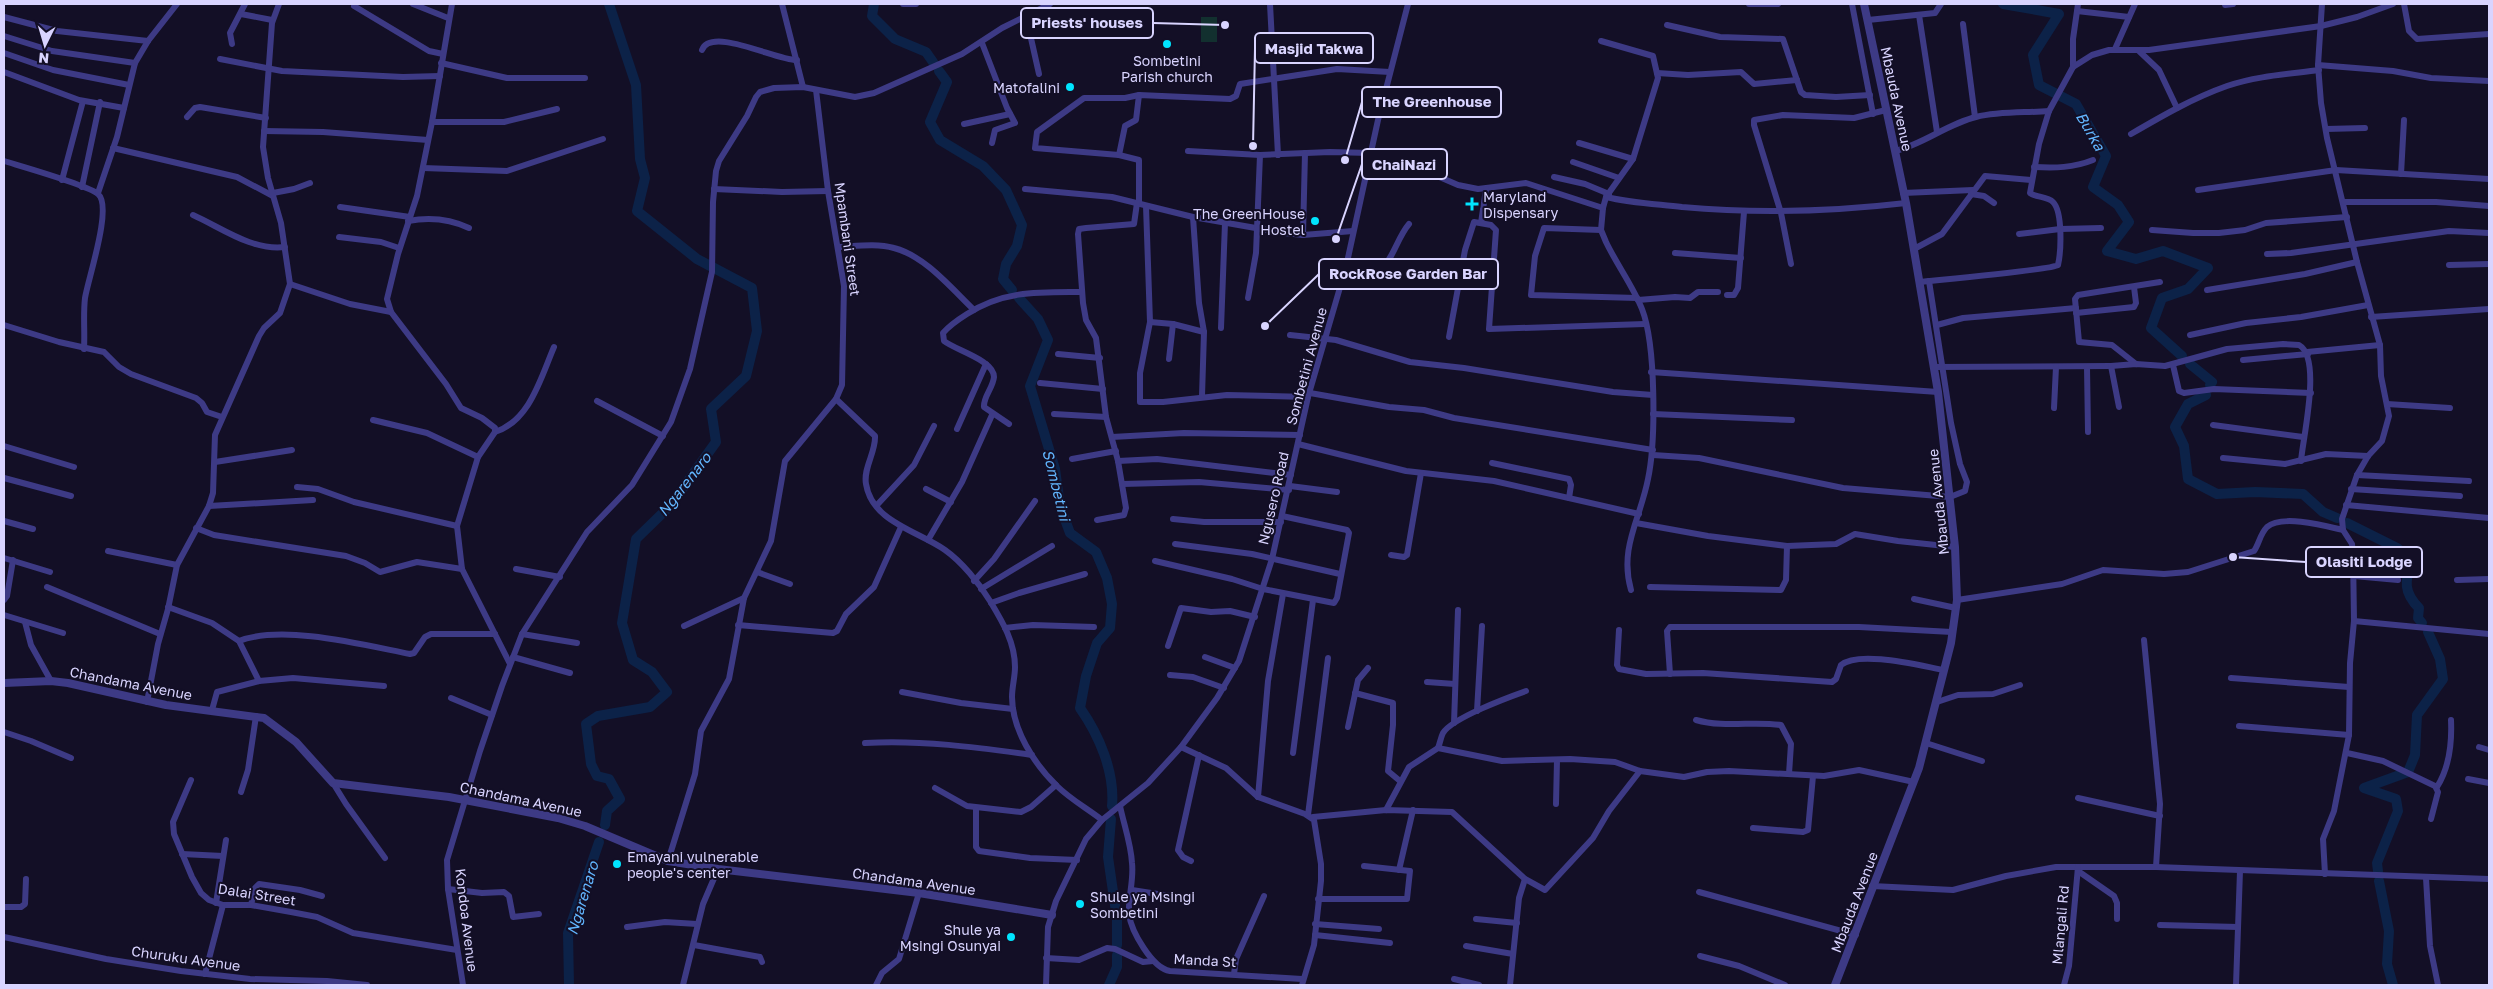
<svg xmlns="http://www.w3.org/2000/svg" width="2493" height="989" font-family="'Golos Text',sans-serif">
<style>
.green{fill:#12302f}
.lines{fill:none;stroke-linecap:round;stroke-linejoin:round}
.river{stroke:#0c2248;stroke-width:10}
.minor{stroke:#3d3a85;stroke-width:6}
.tertiary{stroke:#3d3a85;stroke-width:8}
.poi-dot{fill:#00e5ff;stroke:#130f26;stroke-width:2}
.labels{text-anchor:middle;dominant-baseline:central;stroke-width:4;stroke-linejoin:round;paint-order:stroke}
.poi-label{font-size:14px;fill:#d9d4ff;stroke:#130f26;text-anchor:end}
.street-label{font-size:14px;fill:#d9d4ff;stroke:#130f26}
.water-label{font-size:15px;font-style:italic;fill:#62b6ff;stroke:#130f26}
.leader{fill:none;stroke:#d9d4ff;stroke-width:2}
.callout-dot{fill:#d9d4ff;stroke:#130f26;stroke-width:2}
.callout{fill:#130f26;stroke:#d9d4ff;stroke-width:2}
.callout-label{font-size:15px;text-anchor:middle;font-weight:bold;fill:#d9d4ff}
</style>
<rect width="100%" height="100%" fill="#130f26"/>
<rect class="green" x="1201" y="17" width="16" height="25"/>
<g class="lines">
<g class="river">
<polyline points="874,4 872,16 895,39 926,52 933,62"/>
<polyline points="2003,4 2059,14 2033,55 2039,85 2076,104 2106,156 2093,187 2118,205 2129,222 2107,251 2136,259 2163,251 2208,268 2188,289 2162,298 2151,328 2182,356"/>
<polyline points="939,71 947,82 930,122 940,140 983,166 1006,190 1022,225 1017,246 1006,264 1003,279 1012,290"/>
<path d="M1019,298L1038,319L1048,340L1030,386L1055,469L1060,506L1070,533L1096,552L1107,578L1112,604L1110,628L1097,643L1086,676L1080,708C1099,735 1115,772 1112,806"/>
<polyline points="2190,364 2212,382 2210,385"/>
<polyline points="2206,395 2188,404 2175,427 2184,446 2188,479 2217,494 2255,492 2303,494 2323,512 2337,518"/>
<path d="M2347,523L2397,548L2411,559C2406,580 2402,591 2419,608L2418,618L2422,623"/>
<polyline points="1111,819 1108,857 1117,919 1117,945"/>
<polyline points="605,825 607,811 620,799 609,779 597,776 591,764 586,724 598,716 650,707 667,692 652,672 633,660 622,623 636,539 670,506 716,442 711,409 746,376 757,331 752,288 697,259 637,211 645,178 640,159 636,85 609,4"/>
<polyline points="2378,871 2377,863 2398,811 2396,799 2364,788 2408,772 2415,755 2417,715 2443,679 2440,659 2428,632"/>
<polyline points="2379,881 2389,931 2387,964 2393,985"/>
<polyline points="569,985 568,933 599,842"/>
<polyline points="1109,985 1117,967 1117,955"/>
</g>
<g class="minor">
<polyline points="413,4 448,18"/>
<polyline points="782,4 803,87"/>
<polyline points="903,4 916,4"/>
<polyline points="1270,4 1278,155"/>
<polyline points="1749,4 1778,4"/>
<polyline points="1852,4 1873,114"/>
<polyline points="2322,4 2318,65 2321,103 2327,138 2357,262 2380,345 2381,376 2389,416 2382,441 2368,456 2357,475 2342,519 2343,530 2352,544 2353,553 2354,621 2350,663 2349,735 2334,811 2323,839 2325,874"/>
<polyline points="2404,4 2409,31 2417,39 2489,34"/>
<polyline points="2225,5 2233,4"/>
<polyline points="354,6 429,51 443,54"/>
<polyline points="2077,11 2129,17"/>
<polyline points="241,14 272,20"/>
<polyline points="1919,15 1937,132"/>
<polyline points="1026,16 1039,74"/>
<polyline points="4,17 57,31 148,41"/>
<polyline points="1868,20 1935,13 1941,4"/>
<polyline points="1963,24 1975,117"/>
<polyline points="1667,25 1720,37 1783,39 1801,92 1805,95 1836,97 1870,95"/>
<polyline points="4,36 52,51 135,63"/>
<path d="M1601,41L1653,56L1658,78L1633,159L1606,197L1603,208L1601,230L1606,242C1617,265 1633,286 1642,309C1656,345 1656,441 1648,479C1640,520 1619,548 1631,590"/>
<polyline points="982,43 1007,108 1015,123 995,130 992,143"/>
<polyline points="232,44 230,33 245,4"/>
<polyline points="2115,49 2135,4"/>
<path d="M702,50C711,26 778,61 797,60"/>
<polyline points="2139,51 2159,70 2177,108"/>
<polyline points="4,53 53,70 129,85"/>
<polyline points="220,59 282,71 403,77 440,76"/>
<polyline points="441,63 507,78 585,78"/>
<polyline points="2318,65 2393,71 2431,78 2489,81"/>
<polyline points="2073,67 2073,39 2078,4"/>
<polyline points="4,72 79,100 124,108"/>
<polyline points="1657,73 1688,75 1741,72 1754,84 1797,80"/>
<polyline points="187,117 195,108 200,107 266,118"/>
<polyline points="432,122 504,122 557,109"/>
<polyline points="964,124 1010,114"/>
<polyline points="2326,129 2365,128"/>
<polyline points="264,131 323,132 428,140"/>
<path d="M2131,134C2162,116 2193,98 2227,86C2256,76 2289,74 2319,70"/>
<polyline points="1579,143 1633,159"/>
<polyline points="113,148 237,177 273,196"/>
<polyline points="1188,151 1260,155 1330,152 1370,153"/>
<path d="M1895,151C1924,144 1947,124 1976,117C2000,111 2025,113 2049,111"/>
<polyline points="1119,155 1125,126 1136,120 1139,95"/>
<polyline points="1369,159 1421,169 1458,185 1478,189 1526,183 1603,208"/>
<path d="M4,161C20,166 88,185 98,194C113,206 88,279 85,298C83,315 85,332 84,349"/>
<polyline points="1573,162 1619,178"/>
<path d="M2034,167C2055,168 2073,168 2093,160"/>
<polyline points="423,168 507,171 603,139"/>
<polyline points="2401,174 2404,120"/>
<polyline points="1554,177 1585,184 1609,194"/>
<polyline points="62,180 83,101"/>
<polyline points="82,187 100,102"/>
<polyline points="714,189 782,192 828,191"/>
<polyline points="1025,189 1112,197 1193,217 1284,233 1303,235 1353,231"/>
<polyline points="2198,190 2336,170 2489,179"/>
<polyline points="98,193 117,137 135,63 148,41 177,4"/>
<polyline points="273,193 294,189 310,183"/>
<polyline points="1903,193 1973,190"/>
<polyline points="1971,194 1984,196 1994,203"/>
<path d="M1606,197C1631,203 1656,204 1682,207C1759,214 1829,212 1906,203"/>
<polyline points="2344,202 2436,202 2489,206"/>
<polyline points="1139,204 1139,160 1119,155 1035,148 1037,132 1084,98 1125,98 1139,95 1230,99 1236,96 1240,84 1337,69 1390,72"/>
<polyline points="1146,206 1150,322 1140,373 1140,402 1163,402 1227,395 1308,397"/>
<polyline points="340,207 410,217"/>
<path d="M193,215C222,228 252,251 285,247"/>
<polyline points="1193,217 1199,303 1204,332 1202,396"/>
<path d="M408,221C429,217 450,219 469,228"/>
<polyline points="1481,223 1486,189"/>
<polyline points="1601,230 1544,228 1535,256 1531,295 1637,298"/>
<polyline points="2152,230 2193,233 2219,233 2245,230 2266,223 2347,217"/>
<polyline points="2019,234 2060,229 2101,228"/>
<polyline points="1303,235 1305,153"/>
<polyline points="339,237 381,242 399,248"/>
<path d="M839,247C857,246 877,243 894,248C925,256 951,288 974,310"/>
<polyline points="1914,249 1942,234 1985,176 2031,180"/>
<polyline points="1675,253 1741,258"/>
<polyline points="2267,254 2291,253 2449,231 2489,233"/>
<polyline points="1791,264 1781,213 1754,125 1754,120 1783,115 1854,118 1886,110"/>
<polyline points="2449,265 2489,264"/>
<path d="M1346,267L1369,272H1379C1393,260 1397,238 1409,224"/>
<path d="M1920,282C1938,280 2051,270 2058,265C2061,252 2063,212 2053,202C2047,196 2037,198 2030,193L2039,144L2049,111L2073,67L2092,55L2109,50H2149L2321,26L2357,17L2393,4"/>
<polyline points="290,284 350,304 391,312 446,384 461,408 482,418 495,428 495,432 478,457 457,526 462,569 510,664"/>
<polyline points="2207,290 2305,274 2357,262"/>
<polyline points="1727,295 1734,295 1738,288 1744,212"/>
<polyline points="1248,298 1256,253 1260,155"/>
<polyline points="1638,300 1675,297 1690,298 1698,292 1718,292"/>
<polyline points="391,312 387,299 398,254 417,196 432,122 452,4"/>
<polyline points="2076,313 2134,307 2136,303 2134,287"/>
<polyline points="2371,317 2489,309"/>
<polyline points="1150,322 1173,324 1204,332"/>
<polyline points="4,325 59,342 104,352 119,367 131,374 196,398 202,403 207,412 222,417"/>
<polyline points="1937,325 1963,318 2076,308"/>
<polyline points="1221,328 1225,223"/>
<polyline points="1290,335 1336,340 1410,362 1464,368 1613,392 1653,395"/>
<polyline points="2190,335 2246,323 2301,317 2368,305"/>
<polyline points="1449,337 1465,250 1474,222 1491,225 1496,230 1489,329 1645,324"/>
<polyline points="2307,352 2380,345"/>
<polyline points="1058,354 1100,358"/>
<polyline points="1169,359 1173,324"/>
<polyline points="2243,360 2308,354"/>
<polyline points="2136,364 2112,345 2079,342 2075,299 2078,295 2160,282"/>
<polyline points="2173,365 2179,391 2184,393 2214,389 2311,393"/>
<polyline points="1934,367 2111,366"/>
<polyline points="2087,367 2088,432"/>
<polyline points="1651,372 1938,392"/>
<polyline points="1040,383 1103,389"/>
<polyline points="1310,393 1389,407 1424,410 1454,418 1653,450"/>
<path d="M836,399L875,436C876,452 863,468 866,484C872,522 918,531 945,550C962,562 979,583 990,601C1002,621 1015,642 1015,667C1015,677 1012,687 1012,697C1012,729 1034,764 1057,786C1070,799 1088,809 1102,820"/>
<polyline points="597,401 663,436"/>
<polyline points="2387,404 2450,408"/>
<path d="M2119,407L2111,366L2136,364L2165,366L2227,349L2283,344L2299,345C2322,358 2303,437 2301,461"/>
<polyline points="2054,408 2056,367"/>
<polyline points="1054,414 1106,417"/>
<polyline points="1653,414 1792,420"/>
<polyline points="373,420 427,433 478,457"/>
<path d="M1009,424L984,407C983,397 993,388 994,377C994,360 955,350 944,341L943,333C950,325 959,319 967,314C1004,290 1040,292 1082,292"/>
<polyline points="2213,425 2303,437"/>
<polyline points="957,429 986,364"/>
<path d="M495,432C530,421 541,377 554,347"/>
<polyline points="1112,437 1184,433 1300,435"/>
<polyline points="1298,444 1406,471 1494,481 1639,514"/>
<polyline points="4,446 74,467"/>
<polyline points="1653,455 1699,458 1843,488 1950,497 1965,491 1967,482 1960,464 1951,423 1929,281"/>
<polyline points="2223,458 2285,464 2326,454 2368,456"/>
<polyline points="1072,459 1116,451"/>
<polyline points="1118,461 1157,459 1291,475"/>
<polyline points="215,462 292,450"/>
<polyline points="1492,463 1569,479 1571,485 1569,498"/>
<polyline points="2357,475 2469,481"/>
<polyline points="4,478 71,496"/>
<polyline points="1122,484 1199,482 1289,490"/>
<polyline points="1290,486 1337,492"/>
<polyline points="297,487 318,489 354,502 457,526"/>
<polyline points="926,489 951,502"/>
<polyline points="2351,489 2460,496"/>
<polyline points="877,505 914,465 934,426"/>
<polyline points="2346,505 2489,518"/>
<polyline points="209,506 313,500"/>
<polyline points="1173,519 1204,522 1281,522"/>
<polyline points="1097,520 1124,515 1126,508 1118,461 1106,417 1096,338 1086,320 1083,303 1078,234 1079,229 1086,228 1134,224 1137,203"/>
<polyline points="4,521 33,529"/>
<polyline points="1636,523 1708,536 1787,546 1836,544 1855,534 1898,541 1955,547"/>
<polyline points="196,528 214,535 346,556 365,563 380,572 417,562 462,569"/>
<polyline points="928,540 962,482 992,415"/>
<polyline points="1175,544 1252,554 1340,574"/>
<polyline points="108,551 177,565"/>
<polyline points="1391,555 1404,557 1407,555 1421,473"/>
<polyline points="4,558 50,572"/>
<polyline points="1155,561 1232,579 1263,589 1334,603 1337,598 1349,533 1347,530 1282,516"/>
<polyline points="516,569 560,577"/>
<polyline points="757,572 790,584"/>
<polyline points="2354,576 2398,580"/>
<polyline points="2457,580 2489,579"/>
<polyline points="974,581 994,559 1035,501"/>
<polyline points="47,587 160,634"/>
<polyline points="1650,587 1781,590 1786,580 1787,546"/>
<polyline points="981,589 1052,546"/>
<polyline points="1914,599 1956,608"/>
<polyline points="4,600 7,596 13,560"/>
<path d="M1957,600L2062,584L2103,570L2164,574L2188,572L2254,551C2259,544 2260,534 2267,527C2282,514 2326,526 2343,530"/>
<polyline points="991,603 1019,593 1085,574"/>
<polyline points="168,607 212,623 239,641 259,681"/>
<polyline points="4,615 63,633"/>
<polyline points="2354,621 2489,634"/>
<polyline points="25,622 31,645 51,681"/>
<polyline points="738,625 833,633 837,631 846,614 874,587 901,527"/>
<polyline points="684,626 744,598"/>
<polyline points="1005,628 1033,625 1094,627"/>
<path d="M1619,630L1617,665L1619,669L1646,674L1703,673L1832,682L1836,679L1841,665C1859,650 1921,666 1944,670"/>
<polyline points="522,634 577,643"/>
<polyline points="2144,640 2160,804 2156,867"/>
<path d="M239,641C283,624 364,645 410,654L414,653L425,637L431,634H495"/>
<polyline points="1168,646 1181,608 1211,612 1230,611 1255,617"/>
<polyline points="513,657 570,673"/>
<polyline points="1205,657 1235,668"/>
<polyline points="1670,674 1667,631 1670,627 1859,627 1952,632"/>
<polyline points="1170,675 1193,677 1224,688"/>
<polyline points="2231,678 2349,687"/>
<polyline points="1427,682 1455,684"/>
<polyline points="902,692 961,703 1013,709"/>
<polyline points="1355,693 1393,703 1393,725 1388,771 1400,781"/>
<polyline points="451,698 492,715"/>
<polyline points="147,702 158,644 168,609 177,565 209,506 213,493 215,435 259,336 264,328 280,313 290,284 281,223 268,178 263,147 272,23 279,4"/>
<polyline points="1937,702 1958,695 1993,694 2020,685"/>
<polyline points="212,710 217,692 259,681 293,678 384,686"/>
<polyline points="1477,711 1482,626"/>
<path d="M1696,720C1724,728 1753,721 1781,725L1791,744L1789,774"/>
<polyline points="1454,723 1458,610"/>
<polyline points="2239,726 2349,735"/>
<polyline points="1348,727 1358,680 1368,668"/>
<polyline points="4,732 31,741 71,758"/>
<path d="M865,743C921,740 976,747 1032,755"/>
<polyline points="1926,743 1982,761"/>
<polyline points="1181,747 1226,768 1258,797 1305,814 1314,820 1321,864 1321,881 1314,945 1302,985"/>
<polyline points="2479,747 2489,750"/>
<path d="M1438,748C1440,743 1441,737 1443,733C1452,718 1509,697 1526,691"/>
<polyline points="1293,753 1313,600"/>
<polyline points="2347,753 2383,761 2435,786 2438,792 2431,819"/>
<polyline points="2468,779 2489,783"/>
<polyline points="191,780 173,822 174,834 192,877 201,893 209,900 223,905 251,905 291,912 317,917 353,933 457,950"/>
<polyline points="333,783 346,804 385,858"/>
<path d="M2437,787C2449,768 2452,742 2451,720"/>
<polyline points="935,788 967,806 1021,812 1031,807 1056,785"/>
<polyline points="241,792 248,770 256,716"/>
<polyline points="1258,797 1268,681 1283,594"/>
<polyline points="2078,798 2160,816"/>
<polyline points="1556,804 1557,760"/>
<path d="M1120,806C1124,825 1131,844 1132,863C1134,880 1128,897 1129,914C1131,931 1152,968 1170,971L1302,979"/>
<polyline points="976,809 976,847 979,851 1030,858 1077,860"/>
<polyline points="1386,810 1409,767 1438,748 1502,761 1570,759 1615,762 1640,771 1684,777 1707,772 1729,771 1824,776 1859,770 1914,782"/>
<polyline points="1308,815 1328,658"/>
<polyline points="1313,817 1386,810 1452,812 1525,879 1545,890 1593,838 1609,811 1640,771"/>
<polyline points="1753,828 1803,832 1808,830 1813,776"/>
<polyline points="182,854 223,856"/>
<polyline points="668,861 695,774 701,731 729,679 744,598 771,541 785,461 836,399 842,385 844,286 828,191 816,90"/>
<polyline points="1191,861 1183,857 1178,850 1199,755"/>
<polyline points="1399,870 1413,810"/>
<polyline points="2078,871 2114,896 2117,903 2117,919"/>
<polyline points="2426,878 2430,946 2438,985"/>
<polyline points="1872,886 1953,890 2006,876 2056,867 2156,867 2489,879"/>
<polyline points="448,889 482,893 504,892 509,896 513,917 539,914"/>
<polyline points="1132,890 1183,898"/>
<polyline points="1699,892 1856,935"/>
<polyline points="1318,899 1407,899 1410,871 1364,866"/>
<polyline points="216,903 226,840"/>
<polyline points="251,905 255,888 259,884 300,890 322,896"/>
<polyline points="4,907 21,907 25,904 26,879"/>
<polyline points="1476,919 1517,923"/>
<polyline points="1315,924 1379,929"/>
<polyline points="2160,925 2238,927"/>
<polyline points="627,927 665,922 697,924"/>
<polyline points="1315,935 1390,943"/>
<polyline points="4,937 106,959 181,971 250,979 327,981 367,985"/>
<polyline points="694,945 760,957 762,962"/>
<polyline points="1466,946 1513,954"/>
<polyline points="1700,956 1739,966 1785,985"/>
<polyline points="1046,958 1079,960 1107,948 1115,949 1143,962 1153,961"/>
<polyline points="205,974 223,905"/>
<polyline points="1234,974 1236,959 1264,896"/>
<polyline points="1454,979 1479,985"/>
<polyline points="463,985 448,889 447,860 480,751 502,686 522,634 587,532 632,485 671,422 690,369 712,272 713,202 716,171 719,161 747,116 756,97 760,92 774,88 803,87 855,97 874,93 962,54 1002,28 1050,4"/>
<polyline points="683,985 703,904 718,869"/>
<polyline points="876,985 882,973 899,959 919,893"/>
<polyline points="1046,985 1048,927 1056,901 1086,839 1102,820 1148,783 1181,747 1217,698 1239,661 1272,559 1308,397 1346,267 1378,120 1408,4"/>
<polyline points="1510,985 1519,898 1525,879"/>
<polyline points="2064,985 2069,966 2078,867"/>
<polyline points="2236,985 2240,871"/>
</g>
<g class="tertiary">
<polyline points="4,683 51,681 68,683 166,705 264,718 296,742 333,783 449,797 558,818 585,826 668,861 718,869 919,893 1052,915"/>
<polyline points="1835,985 1919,768 1951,643 1957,600 1955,547 1938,392 1906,203 1864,4"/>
</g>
</g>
<g class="poi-dot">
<circle cx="1167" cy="44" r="5"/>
<circle cx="1070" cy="87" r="5"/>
<path d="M1469.5 196.5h5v5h5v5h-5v5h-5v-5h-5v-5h5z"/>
<circle cx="1315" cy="221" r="5"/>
<circle cx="617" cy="864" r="5"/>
<circle cx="1080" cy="904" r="5"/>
<circle cx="1011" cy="937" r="5"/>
</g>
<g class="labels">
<g class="poi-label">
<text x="1167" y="60" text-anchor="middle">Sombetini<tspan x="1167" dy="16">Parish church</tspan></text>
<text x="1060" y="87">Matofalini</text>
<text x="1483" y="196" text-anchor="start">Maryland<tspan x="1483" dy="16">Dispensary</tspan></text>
<text x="1305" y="213">The GreenHouse<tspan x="1305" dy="16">Hostel</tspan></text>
<text x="627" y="856" text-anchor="start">Emayani vulnerable<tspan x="627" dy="16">people's center</tspan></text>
<text x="1090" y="896" text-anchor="start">Shule ya Msingi<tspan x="1090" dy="16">Sombetini</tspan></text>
<text x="1001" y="929">Shule ya<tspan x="1001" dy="16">Msingi Osunyai</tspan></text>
</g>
<g class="street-label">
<text transform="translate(1897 99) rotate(78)">Mbauda Avenue</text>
<text transform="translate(848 239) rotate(82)">Mpambani Street</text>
<text transform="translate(1306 366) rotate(-75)">Sombetini Avenue</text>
<text transform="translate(1273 498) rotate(-77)">Ngusero Road</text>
<text transform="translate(1938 502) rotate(-96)">Mbauda Avenue</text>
<text transform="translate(131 683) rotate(11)">Chandama Avenue</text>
<text transform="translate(521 799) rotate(12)">Chandama Avenue</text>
<text transform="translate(914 881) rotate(8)">Chandama Avenue</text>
<text transform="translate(257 894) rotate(9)">Dalai Street</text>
<text transform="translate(1854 902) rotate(-69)">Mbauda Avenue</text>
<text transform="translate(467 920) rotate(83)">Kondoa Avenue</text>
<text transform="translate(2060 925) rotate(-85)">Mlangali Rd</text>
<text transform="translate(186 958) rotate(8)">Churuku Avenue</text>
<text transform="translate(1205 960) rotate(3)">Manda St</text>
</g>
<g class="water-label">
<text transform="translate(2091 131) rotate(60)">Burka</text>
<text transform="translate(684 484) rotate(-52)">Ngarenaro</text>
<text transform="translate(1057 485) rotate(76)">Sombetini</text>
<text transform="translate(582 898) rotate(-73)">Ngarenaro</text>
</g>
</g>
<path class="leader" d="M1225 25L1153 23M1253 146L1255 48M1345 160L1362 102M1336 239L1362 164M1265 326L1319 274M2233 557L2306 562"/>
<g class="callout-dot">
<circle cx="1225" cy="25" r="5"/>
<circle cx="1253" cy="146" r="5"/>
<circle cx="1345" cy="160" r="5"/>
<circle cx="1336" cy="239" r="5"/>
<circle cx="1265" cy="326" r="5"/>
<circle cx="2233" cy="557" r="5"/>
</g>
<g class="callout">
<rect x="1021" y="8" width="132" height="30" rx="5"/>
<rect x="1255" y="33" width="118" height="30" rx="5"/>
<rect x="1362" y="87" width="139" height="30" rx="5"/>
<rect x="1362" y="149" width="85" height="30" rx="5"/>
<rect x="1319" y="259" width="179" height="30" rx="5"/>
<rect x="2306" y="547" width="116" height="30" rx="5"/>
</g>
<g class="callout-label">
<text x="1087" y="28">Priests' houses</text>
<text x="1314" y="54">Masjid Takwa</text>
<text x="1432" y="107">The Greenhouse</text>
<text x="1404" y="170">ChaiNazi</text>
<text x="1408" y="279">RockRose Garden Bar</text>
<text x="2364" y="567">Olasiti Lodge</text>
</g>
<rect width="2493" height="989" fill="none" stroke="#d9d4ff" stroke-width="10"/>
<g transform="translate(45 45) rotate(185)" stroke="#130f26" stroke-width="4" paint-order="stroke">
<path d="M0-4L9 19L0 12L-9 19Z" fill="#d9d4ff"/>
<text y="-8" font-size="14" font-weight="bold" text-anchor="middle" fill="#d9d4ff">N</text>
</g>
</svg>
